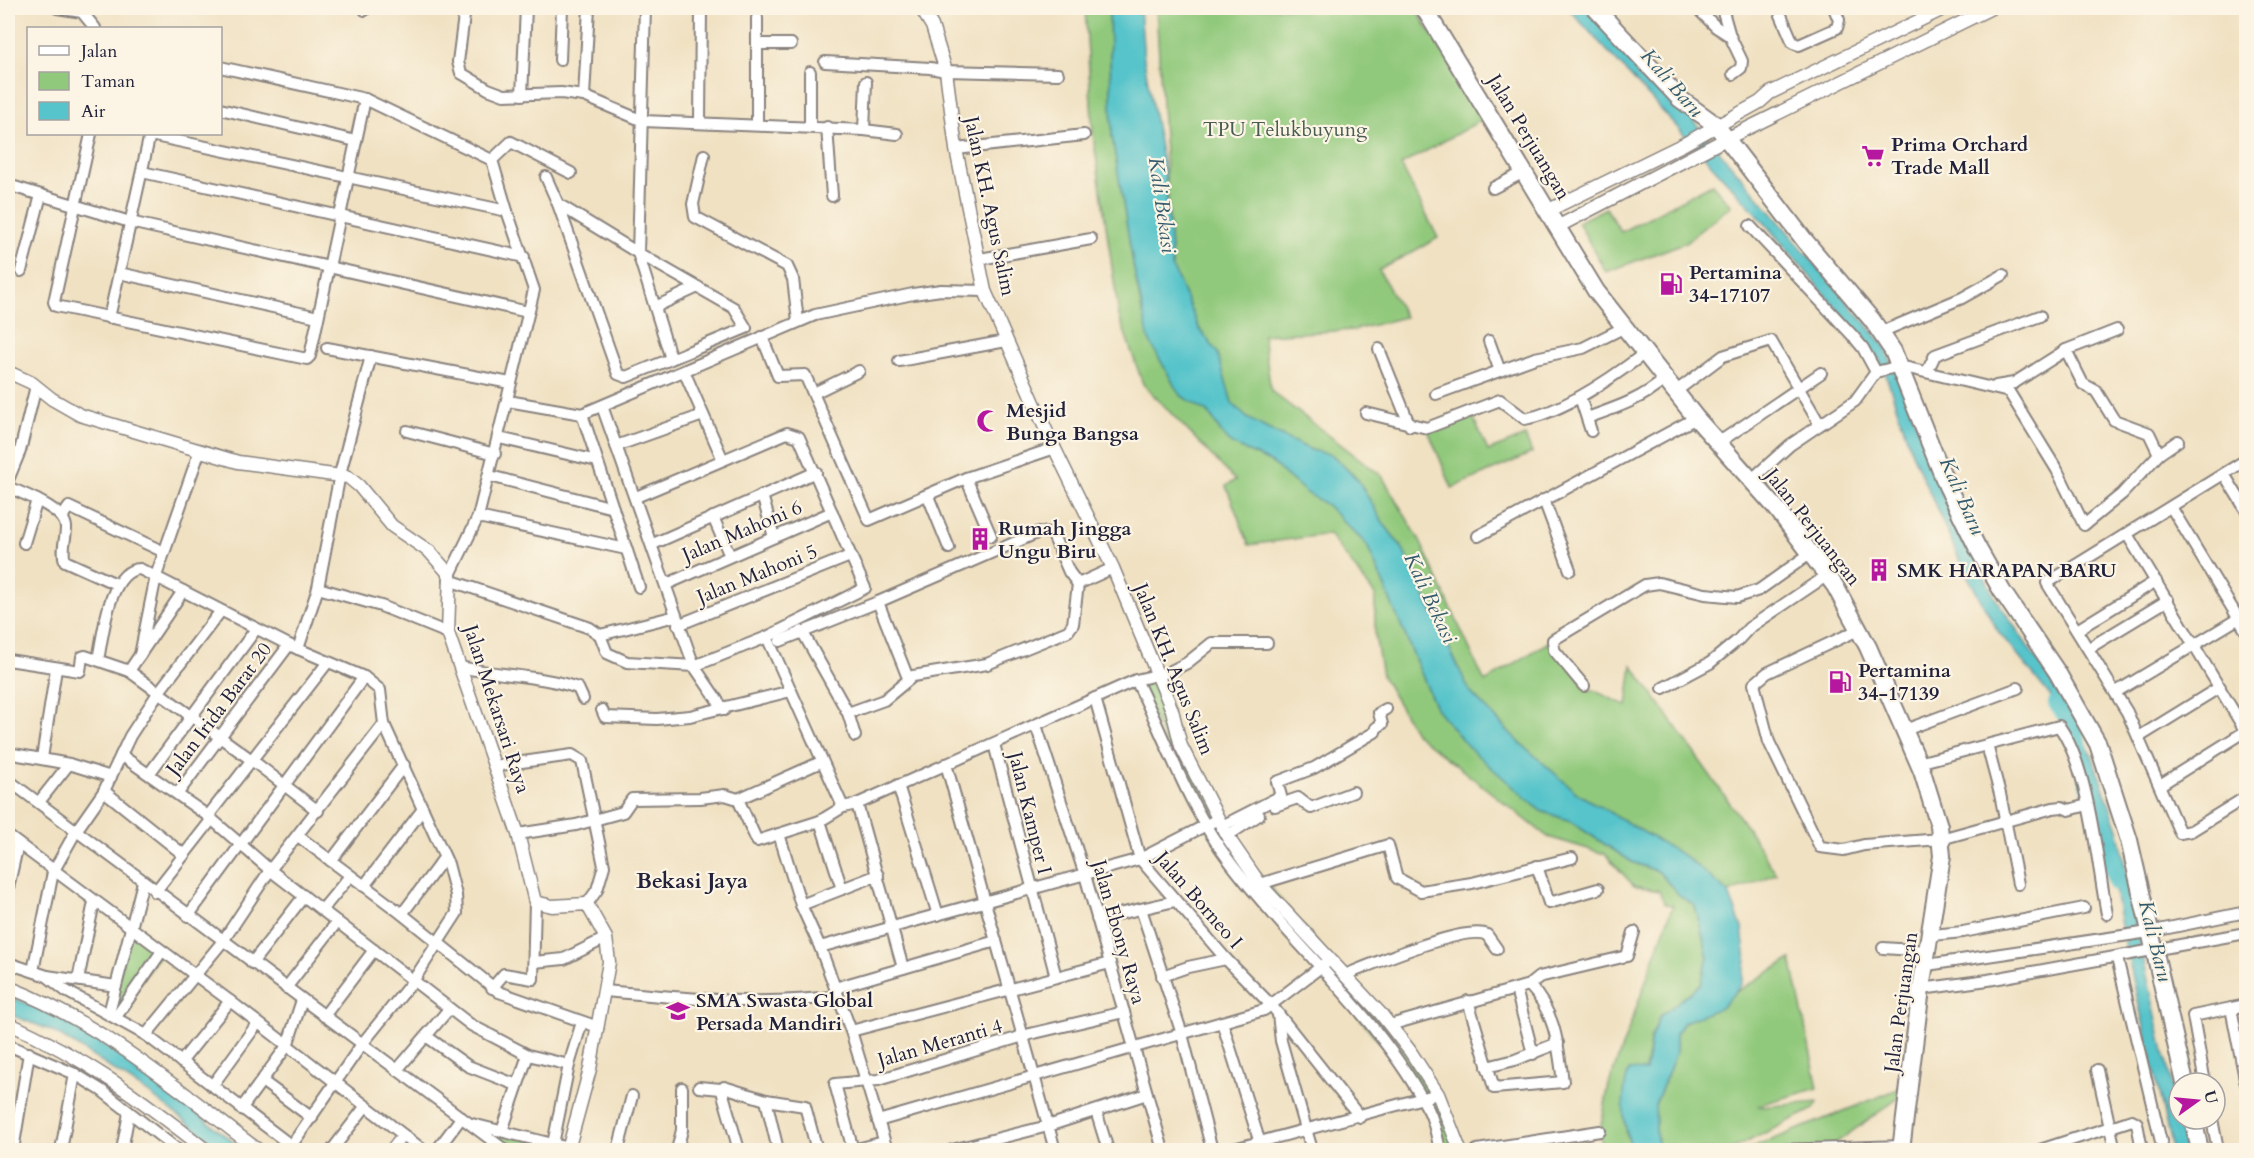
<svg xmlns="http://www.w3.org/2000/svg" width="2254" height="1158" font-family="Cardo,serif">
<style>
.green{fill:#91c97c;stroke:#5a765c;stroke-width:1.5}
.water{fill:#56c4ca;stroke:#3c7382;stroke-width:1.5}
.lines{fill:none;stroke-linecap:round;stroke-linejoin:round}
.river{stroke:#56c4ca;stroke-width:18}
.minor-casing{stroke:#89827e;stroke-width:14}
.tertiary-casing{stroke:#89827e;stroke-width:15}
.primary-casing{stroke:#89827e;stroke-width:20}
.minor{stroke:#fff;stroke-width:10}
.tertiary{stroke:#fff;stroke-width:12}
.primary{stroke:#fff;stroke-width:16}
.labels{text-anchor:middle;dominant-baseline:central;stroke-width:4.5;stroke-linejoin:round;paint-order:stroke}
.park-label{font-size:20px;fill:#495c52;stroke:#fcf5e5}
.street-label{font-size:20px;fill:#22223b;stroke:#fcf5e5}
.poi-label{font-size:20px;font-weight:bold;fill:#22223b;stroke:#fcf5e5;text-anchor:start}
.water-label{font-size:21px;font-style:italic;fill:#345b6d;stroke:#fcf5e5}
.quarter-label{font-size:22px;font-weight:bold;fill:#22223b;stroke:#fcf5e5}
</style>
<rect width="100%" height="100%" fill="#fcf5e5"/>
<filter id="ink" filterUnits="userSpaceOnUse"><feTurbulence type="fractalNoise" baseFrequency=".0167" numOctaves="2"/><feDisplacementMap in="SourceGraphic" scale="12" xChannelSelector="R" yChannelSelector="G"/><feConvolveMatrix kernelMatrix="1 2 1 2 8 2 1 2 1" color-interpolation-filters="sRGB"/></filter>
<filter id="wash" filterUnits="userSpaceOnUse"><feTurbulence type="fractalNoise" baseFrequency=".008" numOctaves="4" result="noise"/><feDisplacementMap in="SourceGraphic" scale="24" xChannelSelector="R" yChannelSelector="G"/><feGaussianBlur stdDeviation="1.35" result="paint"/><feColorMatrix in="noise" values="0 0 0 0 0 0 0 0 0 0 0 0 0 0 0 0 0 1.4 0 .05"/><feComposite in="paint" operator="in"/></filter>
<g filter="url(#wash)">
<rect width="100%" height="100%" fill="#f0e1c2"/>
<g class="green">
<polygon points="1085,8 1109,8 1112,136 1134,269 1142,311 1159,358 1180,395 1209,413 1222,434 1232,444 1272,463 1307,493 1327,505 1367,545 1436,708 1541,811 1568,820 1632,862 1659,872 1679,895 1695,906 1708,957 1701,984 1660,1016 1651,1037 1645,1071 1626,1133 1632,1150 1602,1150 1600,1131 1609,1084 1673,905 1665,904 1659,891 1634,886 1605,854 1548,837 1416,734 1382,676 1375,635 1375,595 1329,534 1249,545 1226,486 1235,480 1143,384 1119,316 1093,135"/>
<polygon points="1156,8 1415,8 1485,118 1401,165 1438,238 1379,270 1405,317 1354,330 1263,335 1271,391 1382,476 1419,539 1485,682 1555,638 1553,640 1584,686 1627,706 1632,665 1746,826 1776,874 1729,893 1686,857 1578,794 1517,740 1470,692 1402,548 1384,524 1358,480 1332,455 1311,450 1275,433 1247,418 1232,403 1217,352 1199,328 1172,266"/>
<polygon points="1712,184 1731,206 1684,243 1606,272 1578,222 1606,208 1621,232"/>
<polygon points="1470,410 1488,451 1525,436 1532,453 1452,488 1427,428"/>
<polygon points="1155,675 1181,746 1227,836 1330,958 1438,1094 1420,1100 1418,1090 1205,827 1136,680"/>
<polygon points="131,929 162,951 116,1017 109,1013"/>
<polygon points="1791,959 1818,1088 1759,1105 1761,1107 1818,1102 1814,1109 1730,1150 1657,1150 1655,1105 1676,1053 1676,1034 1684,1023"/>
<polygon points="1903,1087 1900,1097 1826,1150 1747,1150"/>
<polygon points="1437,1096 1458,1150 1442,1150 1425,1102"/>
<polygon points="469,1123 568,1150 505,1150"/>
</g>
<g class="water">
<path d="M1109,8H1140L1144,60L1165,175L1172,266L1199,328L1217,352L1232,403L1247,418L1275,433L1311,450L1332,455L1358,480L1384,524L1402,548L1470,692L1517,740L1578,794L1686,857L1729,893L1742,928L1746,961L1741,985L1722,1007L1684,1022L1676,1034V1053L1655,1105L1657,1150H1632C1623,1125 1620,1096 1629,1070L1646,1071L1651,1037L1660,1016L1701,984L1708,957L1695,906L1679,895L1659,872L1632,862L1568,820L1541,811L1469,748L1436,708L1367,545L1327,505L1307,493L1272,463L1232,444L1222,434L1209,413L1180,395L1149,340L1134,269L1112,136Z"/>
<polygon points="1568,8 1586,8 1697,125 1884,345 1954,514 1995,598 2063,698 2093,758 2119,832 2135,922 2186,1150 2172,1150 2121,926 2106,837 2087,761 2072,723 1998,631 1963,568 1912,453 1883,366 1875,354 1764,222"/>
<path d="M8,996C97,1027 170,1093 244,1150H223L147,1092L69,1041L48,1029L8,1014Z"/>
</g>
<g class="lines">
<polyline class="river" points="2057,703 2072,723 2117,883"/>
</g>
</g>
<g filter="url(#ink)">
<g class="lines">
<g class="minor-casing">
<g id="minor">
<polyline points="57,8 82,12 95,28"/>
<polyline points="465,8 458,62 461,73 488,89 504,95 561,93 584,96 643,121 864,130 866,82"/>
<polyline points="645,8 638,253 734,308 746,328 671,359 638,253 558,204 618,374 626,377 671,359"/>
<polyline points="1697,8 1716,27 1730,36"/>
<polyline points="1722,8 1730,36 1742,61 1741,68 1733,74"/>
<polyline points="1778,8 1793,43 1799,45 1837,28 1839,20 1834,8"/>
<polyline points="365,10 366,8"/>
<polyline points="757,18 757,124"/>
<polyline points="757,44 791,44"/>
<polyline points="560,60 562,8"/>
<polyline points="825,62 930,68 946,71 1058,74"/>
<polyline points="220,67 365,99 492,160"/>
<polyline points="522,95 526,8"/>
<polyline points="584,96 589,8"/>
<polyline points="220,109 356,141"/>
<polyline points="700,121 701,9"/>
<polyline points="810,126 810,72"/>
<polyline points="827,127 832,196"/>
<polyline points="864,130 897,134"/>
<polyline points="91,134 54,302 56,306 307,359 310,356 365,99"/>
<polyline points="150,135 507,211 534,290 478,517 450,575"/>
<polyline points="956,149 1084,135"/>
<polyline points="704,155 693,204 695,217 787,266 793,279 798,321"/>
<polyline points="142,172 524,257"/>
<polyline points="546,177 558,204"/>
<polyline points="8,185 130,222 528,312"/>
<polyline points="1493,188 1526,171"/>
<polyline points="507,211 492,160 511,142 571,173"/>
<polyline points="1750,226 1853,336 1863,348 1876,372"/>
<polyline points="980,259 1091,239"/>
<polyline points="21,271 41,195"/>
<polyline points="119,273 318,317"/>
<polyline points="655,307 698,287"/>
<polyline points="109,318 150,134"/>
<polyline points="1881,332 1962,298 2003,275"/>
<polyline points="762,337 778,376 805,375 869,520 966,478 1055,448"/>
<polyline points="1489,341 1500,371"/>
<polyline points="327,348 510,383"/>
<polyline points="1379,349 1410,426"/>
<polyline points="2066,350 2083,384 2096,391 2114,420 2149,433 2159,454"/>
<polyline points="899,361 1006,341"/>
<polyline points="684,371 723,460"/>
<polyline points="1927,372 1935,355 2040,316"/>
<polyline points="1996,386 2014,383 2066,350 2117,330"/>
<polyline points="1675,392 1723,356 1771,341 1819,423"/>
<polyline points="814,393 859,371"/>
<polyline points="1436,394 1535,358 1583,348 1625,327"/>
<polyline points="1580,397 1591,431"/>
<polyline points="508,401 582,414"/>
<polyline points="602,406 694,666 767,637"/>
<path d="M1366,413L1427,428L1500,400L1525,419C1565,411 1612,378 1645,353"/>
<polyline points="582,414 815,315 913,294 941,290 985,291"/>
<polyline points="582,414 639,587"/>
<path d="M1587,418C1615,408 1643,399 1665,379"/>
<polyline points="407,431 495,454"/>
<polyline points="499,438 597,461"/>
<polyline points="1718,443 1821,373"/>
<polyline points="616,446 703,415"/>
<polyline points="2246,460 2047,583 2127,712 2180,833 2191,831 2246,797"/>
<polyline points="2224,474 2246,510"/>
<polyline points="490,476 613,508"/>
<polyline points="966,478 991,536"/>
<polyline points="8,480 20,451 36,386"/>
<polyline points="1751,480 1790,445 1855,401 1876,372 1900,366 2009,392 2057,470 2084,525 2122,494 2159,454 2178,441"/>
<path d="M8,487C23,494 66,509 66,528C66,539 61,550 65,561L116,584"/>
<polyline points="762,495 774,537"/>
<polyline points="928,496 949,548"/>
<polyline points="636,497 787,433 799,437 865,588 767,637 843,807"/>
<polyline points="1544,500 1570,570"/>
<polyline points="2171,507 2246,631"/>
<polyline points="62,517 69,507 164,552"/>
<polyline points="478,517 626,549"/>
<polyline points="713,517 730,556"/>
<polyline points="2127,534 2246,732"/>
<polyline points="1478,536 1696,418"/>
<polyline points="24,543 37,500"/>
<polyline points="653,544 816,472"/>
<polyline points="449,580 590,628 600,635 607,653 627,662 694,666 724,710"/>
<polyline points="667,584 832,512"/>
<polyline points="318,588 381,606 448,633"/>
<polyline points="878,602 908,678"/>
<polyline points="678,625 850,556"/>
<polyline points="1858,630 1767,673 1754,684 1769,742 1820,847 1844,850 1864,845 1941,839 2053,808 2062,807 2069,810 2087,805"/>
<polyline points="2077,630 2156,581"/>
<polyline points="802,631 848,713 884,700 913,676 987,664 1068,631 1073,624 1078,584"/>
<polyline points="600,635 676,616"/>
<polyline points="780,641 878,602 1039,532 1052,533 1069,572 1078,584 1113,568"/>
<polyline points="2089,648 2168,600"/>
<polyline points="298,649 318,588 340,474 371,356"/>
<polyline points="140,655 156,576 200,450"/>
<polyline points="8,660 80,671 82,657 85,656 129,671 253,761 318,811"/>
<path d="M98,660C103,636 109,569 140,569L289,645L364,677L380,690L384,724L448,864L456,895L457,913L413,981L362,1044L291,1146"/>
<path d="M460,667C500,676 540,675 578,688L583,699"/>
<polyline points="129,671 183,591"/>
<path d="M1136,680C1167,742 1188,807 1230,862C1294,947 1380,1017 1429,1111C1435,1123 1437,1138 1440,1150"/>
<polyline points="1584,686 1554,650 1553,640 1645,585 1659,583 1705,594 1737,597 1759,590 1811,553"/>
<polyline points="1663,688 1710,663 1738,640 1749,628 1826,576"/>
<polyline points="2116,692 2246,614"/>
<polyline points="1095,698 1140,859 1226,959 1272,1006 1360,1117"/>
<polyline points="602,710 605,717 657,719 690,716 791,691"/>
<polyline points="848,713 855,736"/>
<polyline points="1036,725 1085,875 1163,1150"/>
<polyline points="1905,730 2018,688"/>
<polyline points="2139,737 2220,687"/>
<polyline points="994,744 1056,977"/>
<polyline points="1987,745 2000,794 2018,884"/>
<polyline points="8,753 69,764 111,777"/>
<polyline points="121,755 208,816 270,870 471,1025 528,1055 569,1065"/>
<polyline points="42,758 56,669"/>
<polyline points="821,762 738,799 757,841 820,821 843,807 857,804 1136,680 1169,672 1187,663 1212,643 1267,643"/>
<path d="M1918,763L2059,726C2089,767 2097,863 2107,914"/>
<polyline points="946,764 1055,1150"/>
<polyline points="494,766 572,755 582,761 604,866 597,890 587,904"/>
<polyline points="149,774 256,629"/>
<polyline points="8,780 505,1150"/>
<polyline points="898,785 938,915"/>
<polyline points="2160,785 2246,731"/>
<polyline points="104,791 184,855"/>
<polyline points="178,793 289,645"/>
<polyline points="39,802 69,764"/>
<polyline points="857,804 903,968"/>
<polyline points="1275,806 1298,798 1311,808 1353,792"/>
<polyline points="208,816 328,662"/>
<polyline points="820,821 842,889"/>
<polyline points="1222,826 1281,796 1277,782 1314,768 1375,732 1376,728 1382,724 1379,713 1386,709"/>
<polyline points="518,834 576,825 623,812 632,799 700,798 725,795 738,799"/>
<polyline points="779,834 801,905 820,947 851,1031 887,1150"/>
<polyline points="8,836 230,1001 423,1150"/>
<polyline points="298,836 402,914 499,992 598,1027"/>
<polyline points="1227,836 1259,815"/>
<polyline points="331,861 404,765"/>
<polyline points="1537,866 1549,903 1598,889"/>
<polyline points="1260,884 1388,845 1397,878 1421,891 1472,883 1572,858"/>
<polyline points="364,886 423,809"/>
<polyline points="8,888 18,844"/>
<polyline points="155,892 212,819"/>
<polyline points="801,905 878,875"/>
<polyline points="1141,909 1182,1034 1212,1150"/>
<polyline points="322,910 350,876"/>
<polyline points="402,914 444,858"/>
<polyline points="188,916 364,677"/>
<polyline points="1097,919 1175,901"/>
<polyline points="1932,935 1963,932 2084,908"/>
<polyline points="820,947 1140,859 1218,819"/>
<polyline points="1883,948 1928,951"/>
<polyline points="2117,958 2163,1150"/>
<polyline points="534,962 564,959 606,938"/>
<polyline points="8,963 47,976 66,991 146,1035 297,1150"/>
<polyline points="252,963 304,896"/>
<polyline points="1927,965 2149,932 2246,912"/>
<polyline points="33,971 53,872 76,831 104,791 130,736 158,693 220,612"/>
<path d="M1345,975C1370,965 1466,924 1487,935L1497,949"/>
<polyline points="47,976 116,986"/>
<polyline points="1162,976 1188,967 1226,959"/>
<polyline points="78,980 94,902"/>
<polyline points="286,988 337,922"/>
<polyline points="492,988 504,974 533,979 535,902"/>
<polyline points="835,988 996,941"/>
<polyline points="1516,989 1533,1054"/>
<polyline points="1921,989 1988,980 2246,933"/>
<path d="M605,991C682,998 761,1007 838,996"/>
<path d="M1468,1001L1494,1088L1563,1082C1558,1045 1556,1013 1529,985"/>
<polyline points="2231,1008 2246,1084"/>
<polyline points="109,1013 143,882"/>
<polyline points="1278,1014 1281,1041 1312,1150"/>
<polyline points="324,1016 374,950"/>
<polyline points="116,1017 162,951"/>
<polyline points="1222,1022 1260,1143"/>
<polyline points="1390,1025 1529,985 1539,977 1627,956 1634,932"/>
<polyline points="851,1031 1110,963"/>
<polyline points="146,1035 223,941 270,870 384,724"/>
<polyline points="426,1036 468,1066 517,1085"/>
<polyline points="8,1045 75,1074 101,1090 178,1150"/>
<polyline points="181,1062 230,1001"/>
<polyline points="1487,1067 1515,1060 1558,1043"/>
<polyline points="397,1070 449,1009"/>
<polyline points="2097,1070 2115,1150"/>
<polyline points="262,1081 312,1118"/>
<polyline points="2205,1083 2193,1016 2246,1005"/>
<polyline points="212,1086 257,1024"/>
<polyline points="699,1087 721,1089"/>
<polyline points="766,1100 778,1150"/>
<polyline points="241,1109 287,1046 302,1000"/>
<polyline points="1096,1111 1108,1150"/>
<polyline points="2212,1119 2218,1150"/>
<polyline points="878,1121 1264,1010 1326,963"/>
<polyline points="472,1124 569,1148"/>
<polyline points="502,1131 528,1055"/>
<polyline points="553,1144 569,1065 582,1022"/>
<polyline points="13,1150 29,1053"/>
<polyline points="61,1150 75,1074"/>
<polyline points="122,1150 129,1113"/>
<polyline points="332,1150 365,1107"/>
<polyline points="391,1150 403,1135"/>
<polyline points="437,1150 461,1118"/>
<polyline points="618,1150 632,1096"/>
<polyline points="677,1150 682,1130 682,1088"/>
<polyline points="739,1150 722,1091 724,1087 766,1100 805,1106 817,1150"/>
<polyline points="853,1150 835,1084 878,1080 1030,1034 1124,1012"/>
<polyline points="853,1150 884,1142"/>
<polyline points="952,1150 1048,1126 1147,1094"/>
<polyline points="1230,1150 1438,1094"/>
<polyline points="1477,1150 1600,1131"/>
<polyline points="1779,1150 1902,1146"/>
<polyline points="2040,1150 2132,1120 2137,1123 2142,1150"/>
</g>
</g>
<g class="tertiary-casing">
<g id="tertiary">
<polyline points="921,8 932,26 946,71 956,149 985,291 1049,437 1113,568 1172,710 1181,746 1227,836 1260,884 1381,1014 1410,1051 1438,1094 1460,1150"/>
<polyline points="1549,210 1684,144 1760,102 1770,93 1945,8"/>
<polyline points="1557,227 1726,139 1991,8"/>
<polyline points="8,372 32,383 52,399 80,415 238,462 348,477 359,486 392,526 430,552 450,575 448,633 518,834 535,902 552,906 587,904 606,938 609,962 590,1069 568,1150"/>
<path d="M8,987C102,1023 179,1090 258,1150"/>
<path d="M8,1023C85,1058 140,1098 206,1150"/>
</g>
</g>
<g class="primary-casing">
<g id="primary">
<polyline points="1424,8 1596,291 1696,418 1777,509 1835,586 1868,647 1922,771 1939,826 1942,856 1921,989 1901,1150"/>
<polyline points="1595,8 1680,99 1716,125 1805,241 1872,320 1893,351 1947,486 1977,547 2002,591 2057,672 2098,744 2129,840 2185,1083"/>
<polyline points="2193,1119 2200,1150"/>
</g>
</g>
<use href="#minor" class="minor"/>
<use href="#tertiary" class="tertiary"/>
<use href="#primary" class="primary"/>
</g>
</g>
<defs>
<g id="supermarket-bare" transform="scale(1.8)"><path d="M-6-5.5h2.5l.6 2H6L4.5 2H-2.5L-4.4-4H-6ZM-1.5 3.2a1.3 1.3 0 1 0 .1 0ZM3 3.2a1.3 1.3 0 1 0 .1 0Z" fill="#b5179e" stroke="#fcf5e5" stroke-width="2.5" paint-order="stroke"/></g>
<g id="fuel-bare" transform="scale(1.8)"><path d="M-5.5-6h7V0h2V4h1.3V-2.5L3-4.5l.8-.8L6-3V5H2.5V1h-1V6h-7ZM-4.2-4.7v3.2H.2V-4.7Z" fill="#b5179e" stroke="#fcf5e5" stroke-width="2.5" paint-order="stroke"/></g>
<g id="mosque-bare" transform="scale(1.8)"><path d="M3.5-4.9A6 6 0 1 0 3.5 4.9A5 5 0 1 1 3.5-4.9Z" fill="#b5179e" stroke="#fcf5e5" stroke-width="2.5" paint-order="stroke"/></g>
<g id="building-bare" transform="scale(1.8)"><path d="M-4-6H4V6H1V3H-1V6H-4ZM-2.5-4.3h1.7v1.8h-1.7ZM.8-4.3h1.7v1.8H.8ZM-2.5-1h1.7V.8h-1.7ZM.8-1h1.7V.8H.8Z" fill="#b5179e" stroke="#fcf5e5" stroke-width="2.5" paint-order="stroke"/></g>
<g id="school-bare" transform="scale(1.8)"><path d="M0-5L7-2L0 1L-7-2ZM-4 1L0 2.5L4 1V4Q0 6-4 4Z" fill="#b5179e" stroke="#fcf5e5" stroke-width="2.5" paint-order="stroke"/></g>
</defs>
<g fill-rule="evenodd">
<use href="#supermarket-bare" x="1873" y="156"/>
<use href="#fuel-bare" x="1671" y="284"/>
<use href="#mosque-bare" x="988" y="421"/>
<use href="#building-bare" x="980" y="539"/>
<use href="#building-bare" x="1879" y="570"/>
<use href="#fuel-bare" x="1840" y="682"/>
<use href="#school-bare" x="678" y="1011"/>
</g>
<g class="labels">
<g class="park-label">
<text x="1285" y="129">TPU Telukbuyung</text>
</g>
<g class="street-label">
<text transform="translate(1529 137) rotate(59)">Jalan Perjuangan</text>
<text transform="translate(990 206) rotate(78)">Jalan KH. Agus Salim</text>
<text transform="translate(1813 527) rotate(52)">Jalan Perjuangan</text>
<text transform="translate(742 531) rotate(-23)">Jalan Mahoni 6</text>
<text transform="translate(757 574) rotate(-22)">Jalan Mahoni 5</text>
<text transform="translate(1174 669) rotate(68)">Jalan KH. Agus Salim</text>
<text transform="translate(219 709) rotate(-53)">Jalan Irida Barat 20</text>
<text transform="translate(497 709) rotate(72)">Jalan Mekarsari Raya</text>
<text transform="translate(1030 813) rotate(76)">Jalan Kamper I</text>
<text transform="translate(1199 900) rotate(49)">Jalan Borneo I</text>
<text transform="translate(1119 932) rotate(74)">Jalan Ebony Raya</text>
<text transform="translate(1901 1002) rotate(-82)">Jalan Perjuangan</text>
<text transform="translate(940 1043) rotate(-16)">Jalan Meranti 4</text>
</g>
<g class="poi-label">
<text x="1891" y="144">Prima Orchard<tspan x="1891" dy="23">Trade Mall</tspan></text>
<text x="1689" y="272">Pertamina<tspan x="1689" dy="23">34-17107</tspan></text>
<text x="1006" y="410">Mesjid<tspan x="1006" dy="23">Bunga Bangsa</tspan></text>
<text x="998" y="528">Rumah Jingga<tspan x="998" dy="23">Ungu Biru</tspan></text>
<text x="1897" y="570">SMK HARAPAN BARU</text>
<text x="1858" y="670">Pertamina<tspan x="1858" dy="23">34-17139</tspan></text>
<text x="696" y="1000">SMA Swasta Global<tspan x="696" dy="23">Persada Mandiri</tspan></text>
</g>
<g class="water-label">
<text transform="translate(1672 83) rotate(49)">Kali Baru</text>
<text transform="translate(1162 205) rotate(82)">Kali Bekasi</text>
<text transform="translate(1962 496) rotate(66)">Kali Baru</text>
<text transform="translate(1430 598) rotate(65)">Kali Bekasi</text>
<text transform="translate(2155 941) rotate(76)">Kali Baru</text>
</g>
<g class="quarter-label">
<text x="692" y="881">Bekasi Jaya</text>
</g>
</g>
<rect width="2254" height="1158" fill="none" stroke="#fcf5e5" stroke-width="30"/>
<rect x="27" y="27" width="195" height="108" fill="#fcf5e5" stroke="#a5a1a1" stroke-width="1.5"/>
<rect x="39" y="46" width="30" height="9" fill="#ffffff" stroke="#a5a1a1" stroke-width="1.5"/>
<text x="81" y="57" font-size="18" fill="#22223b">Jalan</text>
<rect x="39" y="72" width="30" height="18" fill="#91c97c" stroke="#a5a1a1" stroke-width="1.5"/>
<text x="81" y="87" font-size="18" fill="#22223b">Taman</text>
<rect x="39" y="102" width="30" height="18" fill="#56c4ca" stroke="#a5a1a1" stroke-width="1.5"/>
<text x="81" y="117" font-size="18" fill="#22223b">Air</text>
<g transform="translate(2197 1101) rotate(75)"><circle r="28" fill="#fcf5e5" stroke="#a5a1a1" stroke-width="1.5"/>
<path d="M0-4.5L10 22L0 15L-10 22Z" fill="#b5179e"/>
<text y="-9" font-size="16" font-weight="bold" text-anchor="middle" fill="#22223b">U</text>
</g>
</svg>
